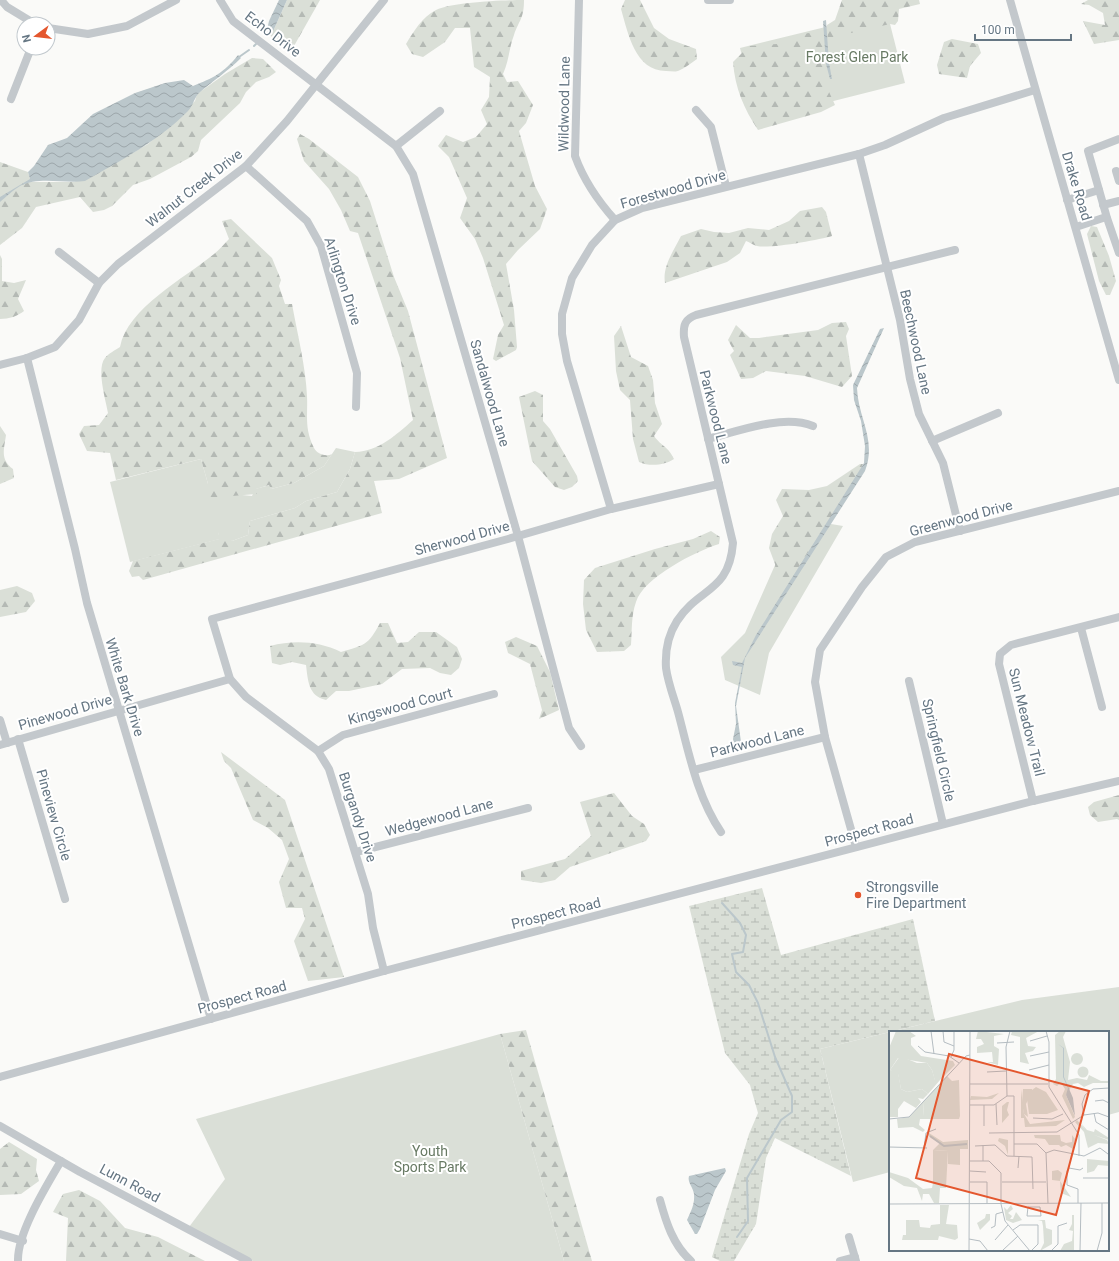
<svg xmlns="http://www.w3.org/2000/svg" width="1119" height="1261" font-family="Roboto,sans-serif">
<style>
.green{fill:#dadfd7}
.forest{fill:url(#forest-firs)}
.wetland{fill:url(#wetland-marsh)}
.water{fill:url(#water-waves)}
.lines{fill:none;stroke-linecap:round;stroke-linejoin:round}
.stream{stroke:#bbc7cb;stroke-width:2}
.minor{stroke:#c3c8cc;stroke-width:8}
.poi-dot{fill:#e4572e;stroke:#fff;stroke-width:1.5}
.labels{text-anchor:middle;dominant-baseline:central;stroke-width:4;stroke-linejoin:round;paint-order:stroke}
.street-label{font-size:14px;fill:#657683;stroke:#fff}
.park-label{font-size:14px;fill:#687a64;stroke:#fff}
.poi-label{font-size:14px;fill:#657683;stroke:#fff;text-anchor:start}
.inset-river{fill:none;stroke:#bbc7cb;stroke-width:2}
.inset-road{fill:none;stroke:#b5bdc2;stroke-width:1}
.view{fill:#e4572e;fill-opacity:0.15;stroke:#e4572e;stroke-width:2}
.inset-edge{fill:none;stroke:#657683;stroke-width:2}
</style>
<defs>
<pattern id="forest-firs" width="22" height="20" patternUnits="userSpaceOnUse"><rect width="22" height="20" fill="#dadfd7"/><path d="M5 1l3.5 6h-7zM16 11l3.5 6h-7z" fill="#b4b9b4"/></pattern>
<pattern id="wetland-marsh" width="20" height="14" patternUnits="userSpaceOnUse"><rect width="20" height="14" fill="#dadfd7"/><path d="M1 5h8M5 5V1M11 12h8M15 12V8" fill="none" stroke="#b4b9b4"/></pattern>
<pattern id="water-waves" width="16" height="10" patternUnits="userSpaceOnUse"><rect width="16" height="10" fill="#bbc7cb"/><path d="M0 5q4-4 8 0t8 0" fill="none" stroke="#9ca6aa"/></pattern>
</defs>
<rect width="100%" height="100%" fill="#fafaf8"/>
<g class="green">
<polygon points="887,12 905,83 758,120 740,48"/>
<polygon points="336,448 355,452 350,469 337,492 306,501 295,508 250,521 248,535 232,541 218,532 220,539 130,562 110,482 201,459 208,484 242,495 252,496 255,489 270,485 271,489 294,483 324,466"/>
<polygon points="819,522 843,526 769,653 760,695 725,680 721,657 745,633 779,556"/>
<polygon points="1119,987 1119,1112 1108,1115 1108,1032 890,1032 1022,1000"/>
<polygon points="890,1032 890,1172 853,1182 820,1049"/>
<polygon points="500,1034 564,1261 253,1261 189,1227 225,1179 196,1119"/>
</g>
<g class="forest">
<polygon points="287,0 320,0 294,46 286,48 276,42 271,36"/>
<path d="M524,0C524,19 519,20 514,35C509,48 509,61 503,74L507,82L518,81L533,105L526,123L519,131L535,186L547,209L540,229L518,250L506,264L514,310L517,347L516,350L496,361L493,359L498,335L504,325L483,258L475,239L460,218L467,198L449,157L438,146L446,135L463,142L476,137L487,124L481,110L489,97L490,77L474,67L470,28H455L445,42L423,57L412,54L406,44C414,31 422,17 436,10C453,2 504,0 524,0Z"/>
<path d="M625,0H640L654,28L669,39L696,49L697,59C691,63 685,68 678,71C675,72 670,71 666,71C635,71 628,33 621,9Z"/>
<polygon points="842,0 919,0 920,4 899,9 898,21 895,25 890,24 851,33 845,32 828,42 827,25 835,20"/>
<polygon points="1088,0 1119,0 1119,40 1094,44 1083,21 1105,25 1103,13 1089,5 1081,4"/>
<path d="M819,32L824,36L825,83L835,105L821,112L758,130C744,109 735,88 733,62L749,46L777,44L800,34Z"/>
<polygon points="952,39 978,44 981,53 970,66 967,78 939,74 937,65 944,42"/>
<polygon points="252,58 263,59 276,72 269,77 256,82 246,92 240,103 201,140 198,151 191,157 150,179 133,185 112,206 104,210 93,212 80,197 36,207 22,228 0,245 0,162 28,172 31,182 74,182 131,154 148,144 168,127 195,101 197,94 225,74"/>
<path d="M300,134L309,139L358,177L370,201L394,277L408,311L447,458L399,479L374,481L382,513L143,580L139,576L132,577L129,571L133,561L219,539L218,532L226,530L232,541L248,535L250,521L295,508L306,501L337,492L350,469L355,452C379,451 396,435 413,420L400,358L358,233L350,231L341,210L329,189L304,161L297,139Z"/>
<path d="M822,207L826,212L832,236C819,240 769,249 757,246C753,245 749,242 746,241L740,253L727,262L665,283C662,267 674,250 681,236L701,229L714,232L729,233L748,228L769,230L789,221L800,211Z"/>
<path d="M231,219L272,258L281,280L279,286L285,304H292C297,332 306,368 307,396C308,415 304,428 314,448C317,454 326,457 332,454L324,466L294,483L271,489L269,485L256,489L257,494L208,498V484L201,459L116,480L110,453L87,451L79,434L84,426L99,425L108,413C106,401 96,369 105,358C108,354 115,350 120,347C127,308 185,278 214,254C219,250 224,244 229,239L222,221Z"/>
<polygon points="1091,226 1097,227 1109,256 1116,281 1110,295 1106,295 1099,281 1087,234"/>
<path d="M0,255L2,259V281L14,283L26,280L18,299L24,311C18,316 9,319 0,319Z"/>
<polygon points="846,322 849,329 846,336 852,376 842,387 805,376 766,371 753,378 741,379 730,355 734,351 728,340 736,325 750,338 759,338 818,330 832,323"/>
<path d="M621,326L631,357L648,366L653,380L655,403L662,424L654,436C662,447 668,446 674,459C665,465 650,467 639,462L633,439L630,400L620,390L616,371L614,336Z"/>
<polygon points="535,391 543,395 543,421 550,429 577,476 578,481 572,487 564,490 555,487 532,461 519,397"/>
<path d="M0,426L6,435C4,450 0,459 13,469L14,478L0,484Z"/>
<polygon points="860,464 863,464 859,473 789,582 776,577 775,564 769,548 772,534 783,516 776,500 782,489 809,490 827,486"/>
<path d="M711,531L720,537L719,544C696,551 643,578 636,602C631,616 632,631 631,645L624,651L597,652L586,630L583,604L584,580L595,568L655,549L693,539Z"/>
<polygon points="17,586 32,593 35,601 26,612 0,617 0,590"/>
<path d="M380,623H388L397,643L408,642L419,632H436L457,647L462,659L459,668L451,675L440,673L430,668L402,669L382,684L349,691H336L326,700C308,696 308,680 306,665L292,662L280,665L272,663L270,646C294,640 318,641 341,652C364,645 368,646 380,623Z"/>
<polygon points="516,637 537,646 550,672 559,710 539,719 542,710 530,664 508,653 505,642"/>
<polygon points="221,752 285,800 344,977 308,981 294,941 305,919 302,908 286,908 279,882 289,859 282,840 268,828 253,820 231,768 224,761"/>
<polygon points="614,793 632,816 644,824 650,835 646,841 570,867 555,880 541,883 521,880 521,871 565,859 591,836 580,802"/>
<polygon points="1119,795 1119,820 1117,819 1098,822 1090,815 1088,807 1094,802"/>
<polygon points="526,1030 592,1261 564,1261 500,1034"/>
<polygon points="9,1142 37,1159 36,1170 39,1181 21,1194 0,1195 0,1149"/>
<polygon points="79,1190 100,1201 125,1228 158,1237 205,1261 66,1261 68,1218 53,1212 63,1194"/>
</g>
<polygon class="wetland" points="762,888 781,955 913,919 935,1021 820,1049 851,1176 775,1138 766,1158 756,1224 734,1261 720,1261 712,1257 749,1134 758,1113 750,1085 725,1053 689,906"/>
<g class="water">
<polygon points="279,0 287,0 271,36 266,34 269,21"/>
<polygon points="826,20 829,63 832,79 830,79 826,64 823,21"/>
<path d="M238,55L241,58C228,71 213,81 199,93C195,96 193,106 188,111C160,140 120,161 85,181C64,184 39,176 20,186C13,190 6,197 0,202V197L30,179L28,172L34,166L48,145L67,138L93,114L135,93L165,83L184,80L193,86C213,78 224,73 238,55Z"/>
<path d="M884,328L857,388C858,418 877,440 865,471L745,658L736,706L742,749L735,751L733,739L736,724L735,703L742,667L733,665L732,661L742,663L756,635L864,463L865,446L861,421L854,400L853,385L880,329Z"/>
<path d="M725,1168L726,1171L715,1190L700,1229L697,1234H695L687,1220C691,1211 695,1204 694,1194C693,1187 687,1182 689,1176Z"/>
</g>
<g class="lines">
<g class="stream">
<polyline points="254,46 256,44"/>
<polyline points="239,57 249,50"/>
<polyline points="722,903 740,923 746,935 743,952 732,954 736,972 749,985 758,1003 775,1057 792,1096 792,1112 781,1120 747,1178 748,1221 737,1237"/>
</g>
<g class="minor">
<polyline points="1,0 7,7 35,24"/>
<polyline points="220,0 233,21 396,146 413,174 518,536 569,728 581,746"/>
<path d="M579,0L575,156C584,181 597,200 615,220"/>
<polyline points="708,0 730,0"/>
<polyline points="1010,0 1119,380"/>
<polyline points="48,28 88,34 127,26 176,0"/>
<polyline points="11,99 31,48"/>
<polyline points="696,110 711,127 726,186"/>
<polyline points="1119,139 1088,151 1107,218 1119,253"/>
<polyline points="396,146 440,111"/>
<polyline points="859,154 900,320 910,379 919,414 943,463 960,531"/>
<polyline points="246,166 307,221 321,246 357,373 356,407"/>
<polyline points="1116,171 1119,181"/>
<polyline points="1067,200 1099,190"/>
<polyline points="1103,205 1119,201"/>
<polyline points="1076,227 1106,217"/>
<polyline points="59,252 99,283"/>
<polyline points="27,358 75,549 87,603 211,1019"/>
<polyline points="0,365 27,358 55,347 79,320 99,283 118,264 246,166 287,121 384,0"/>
<path d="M708,439C738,431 783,414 813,426"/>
<polyline points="932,441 998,413"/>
<polyline points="611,509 567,361 562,334 562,314 572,278 592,245 615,220 642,208 859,154 885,145 944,118 1035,90"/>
<polyline points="1081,628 1102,707"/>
<polyline points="909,681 943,824"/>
<polyline points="0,720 7,743"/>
<polyline points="18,739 65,899"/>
<polyline points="0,745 230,679"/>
<polyline points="318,751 343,735 494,694"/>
<polyline points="694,770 825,737"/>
<polyline points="1033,801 999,664 1000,654 1011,645 1119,617"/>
<path d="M721,832C697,797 689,753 678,712C674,698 668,683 666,668C665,652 668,635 677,621C699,587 729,593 733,543L684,337C683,325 685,319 696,315L955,250"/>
<polyline points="856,847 825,737 815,682 820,650 862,587 886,557 915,542 1119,491"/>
<polyline points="356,852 528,808"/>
<polyline points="384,971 373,928 368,894 329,769 318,751 246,697 230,679 212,619 508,539 611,509 719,484"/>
<polyline points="0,1077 384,971 1033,801 1119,781"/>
<polyline points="0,1126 80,1172 248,1261"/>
<path d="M660,1200C666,1222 673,1245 691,1261"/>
<polyline points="0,1234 23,1241"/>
<polyline points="849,1237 856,1261"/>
<path d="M18,1261C17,1233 47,1185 61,1161"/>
<polyline points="840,1261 855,1257"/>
</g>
</g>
<circle class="poi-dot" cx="858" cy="895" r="4"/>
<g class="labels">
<g class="street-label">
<text transform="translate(273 34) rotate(37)">Echo Drive</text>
<text transform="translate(564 104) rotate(-89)">Wildwood Lane</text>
<text transform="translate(1077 186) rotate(73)">Drake Road</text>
<text transform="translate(194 188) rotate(-38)">Walnut Creek Drive</text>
<text transform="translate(673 189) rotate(-16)">Forestwood Drive</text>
<text transform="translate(343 281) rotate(72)">Arlington Drive</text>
<text transform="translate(916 342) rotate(78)">Beechwood Lane</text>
<text transform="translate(490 393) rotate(74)">Sandalwood Lane</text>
<text transform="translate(716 417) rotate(76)">Parkwood Lane</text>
<text transform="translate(961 518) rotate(-15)">Greenwood Drive</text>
<text transform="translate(462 538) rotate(-15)">Sherwood Drive</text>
<text transform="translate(125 687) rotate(73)">White Bark Drive</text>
<text transform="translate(400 706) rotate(-15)">Kingswood Court</text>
<text transform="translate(65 712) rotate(-16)">Pinewood Drive</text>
<text transform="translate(1027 722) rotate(76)">Sun Meadow Trail</text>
<text transform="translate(757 741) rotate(-14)">Parkwood Lane</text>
<text transform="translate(939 750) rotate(77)">Springfield Circle</text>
<text transform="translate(54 815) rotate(74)">Pineview Circle</text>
<text transform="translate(358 817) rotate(72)">Burgandy Drive</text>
<text transform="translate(439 817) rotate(-15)">Wedgewood Lane</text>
<text transform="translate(869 830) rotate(-15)">Prospect Road</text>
<text transform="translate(556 913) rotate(-14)">Prospect Road</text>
<text transform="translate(242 997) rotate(-15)">Prospect Road</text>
<text transform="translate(130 1183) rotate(28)">Lunn Road</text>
</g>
<g class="park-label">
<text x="857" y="57">Forest Glen Park</text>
<text x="430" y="1151">Youth<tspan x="430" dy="16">Sports Park</tspan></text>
</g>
<g class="poi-label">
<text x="866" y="887">Strongsville<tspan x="866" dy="16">Fire Department</tspan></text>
</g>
</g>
<g transform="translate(889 1031)">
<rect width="220" height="220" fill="#fafaf8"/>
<path d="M182 28a6 6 0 1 1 12 0a6 6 0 1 1-12 0ZM11,25L28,32H38L43,39L46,49H51L39,63L33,58L18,61L12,58L9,43L1,39ZM188.5 41a5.5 5.5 0 1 1 11 0a5.5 5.5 0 1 1-11 0ZM58,45L63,50L70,49L71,85H35L34,71ZM134,58H143V69H139L137,73L139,86L135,83L133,72ZM44,119L59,120L57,157H51L44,152ZM51,174H60L57,193L68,194L69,207L66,209L50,205L49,209H13L14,204H17V189H30L31,196L41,197L42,194L51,193Z" fill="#dadfd7"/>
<path d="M7,0H20L27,5L22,7V14L32,25L64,30L66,34L51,49L46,50L43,39L38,32L9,27L1,39L9,41L12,58L18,61L33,58L39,63L34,68L29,67L32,71L27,77L15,70L9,78V86H0V17ZM89,0L115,3L105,5V15L110,18L109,34L98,31H104L103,21L88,22V16L95,13L92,8H87ZM123,0H150L137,7L139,15L147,16L144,20L136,22L140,33L131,31V6L122,4ZM171,0H177L174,6L181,31L179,49L188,47L198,49L200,44L212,50H220V52H204L195,56L189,52L184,53L177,64L186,86L184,88L173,65L176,58L172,52L168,55L164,53L167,48L166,4ZM147,56L157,61L169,79L158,83H140L138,68L143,69V59ZM132,58L135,83L141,93L176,89L167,95L136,96L135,87H132ZM110,62L103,68L81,69L82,65L98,66ZM34,71L35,85H71L70,88H31L30,94L36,99L34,101L24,96L9,97L8,88L20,86ZM118,71H120L118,79L120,84L113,92V75ZM188,89L196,98L191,91L198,99L205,101L206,98L220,107V109L205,104L218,109L220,113L209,112L199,117L195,101L186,91ZM145,104H171L172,110L177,112L183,111V104L186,108L184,118L177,114L172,116L170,114H160L156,108L146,107ZM110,107L119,109V124L116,115L109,110ZM198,128L220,130V135L209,134L205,140L198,142ZM169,139L173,142L171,150L182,166L172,162L171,150L163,149V140ZM122,174L124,178L119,182L123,185L121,188H124L127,181L133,189L124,192L117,189L115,176L118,179ZM97,183H101V189L91,199L88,192L96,187ZM183,184H185V220H171L175,213L183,210L184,200L180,199L183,193ZM156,189L157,197L163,199V213L151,220L155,212L154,195L153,190L149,189Z" fill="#dadfd7"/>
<path d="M40,102L54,111L79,109V118H71V134L59,133V120L44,119L51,112L42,107L38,103ZM0,141L19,147L34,158L43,157L44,152H47L51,157L50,172H45L40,163H34L33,170L28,157L15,155L0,146Z" fill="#dadfd7"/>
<path d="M173,0L169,13L175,17V46L184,67L186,85L177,64L179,57L174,46V17L169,13Z" fill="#bbc7cb"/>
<path class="inset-river" d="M41,105L55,115L78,113"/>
<path class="inset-road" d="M42,0L45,23M54,0L55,11L65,15M157,0L160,11V56L190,104V125M141,10L158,5M108,12L125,11M29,15L36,21L60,25L70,32M141,25L160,21M62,26L65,19V0M140,39L160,34M98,41L117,40M81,53H159M118,65L117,16L121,0M206,70L214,69L220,72M107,73L108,94M81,74H105L118,65H125V125M205,82L207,91L220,99M195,84L193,73L196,64L204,58L220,57M144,87L163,88L174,83M0,88L20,86L77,25L81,24M95,95V74M100,102L168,101L195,84L209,82L220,86M125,113H148L157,122L159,172M86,115L106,114L118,125L143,126L144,158M0,116L38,117M35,117L37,102L47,98M157,122L165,119L195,125L211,117L219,123M81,130H100L112,142V173L116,190L141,220M94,130V114M129,137L130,125M81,140L97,141M194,147H220M81,151H98V173M113,151H157M189,172V158L178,154V140L180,137L191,139L194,137M0,173L220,172M139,176H151L152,185H138ZM102,197L106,195L107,183L114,181M124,199L131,194H149V213L142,220M80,208L91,210L99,220M106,209L119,194M114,219L129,205M80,220L81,0M162,220L169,213V195L178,192M191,220L192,172M208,220L213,202V172"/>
<path class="view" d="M60,23L200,60L167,184L27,147Z"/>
<rect width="220" height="220" class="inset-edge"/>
</g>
<g transform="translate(36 36) rotate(255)"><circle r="19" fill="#ffffff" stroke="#c1c8cd"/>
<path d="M0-3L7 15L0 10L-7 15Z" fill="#e4572e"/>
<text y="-6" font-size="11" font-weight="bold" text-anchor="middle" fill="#657683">N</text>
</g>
<path d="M975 34v6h96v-6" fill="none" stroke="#657683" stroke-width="2"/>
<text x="981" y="34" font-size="12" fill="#657683" stroke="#ffffff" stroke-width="3" paint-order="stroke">100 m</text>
</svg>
